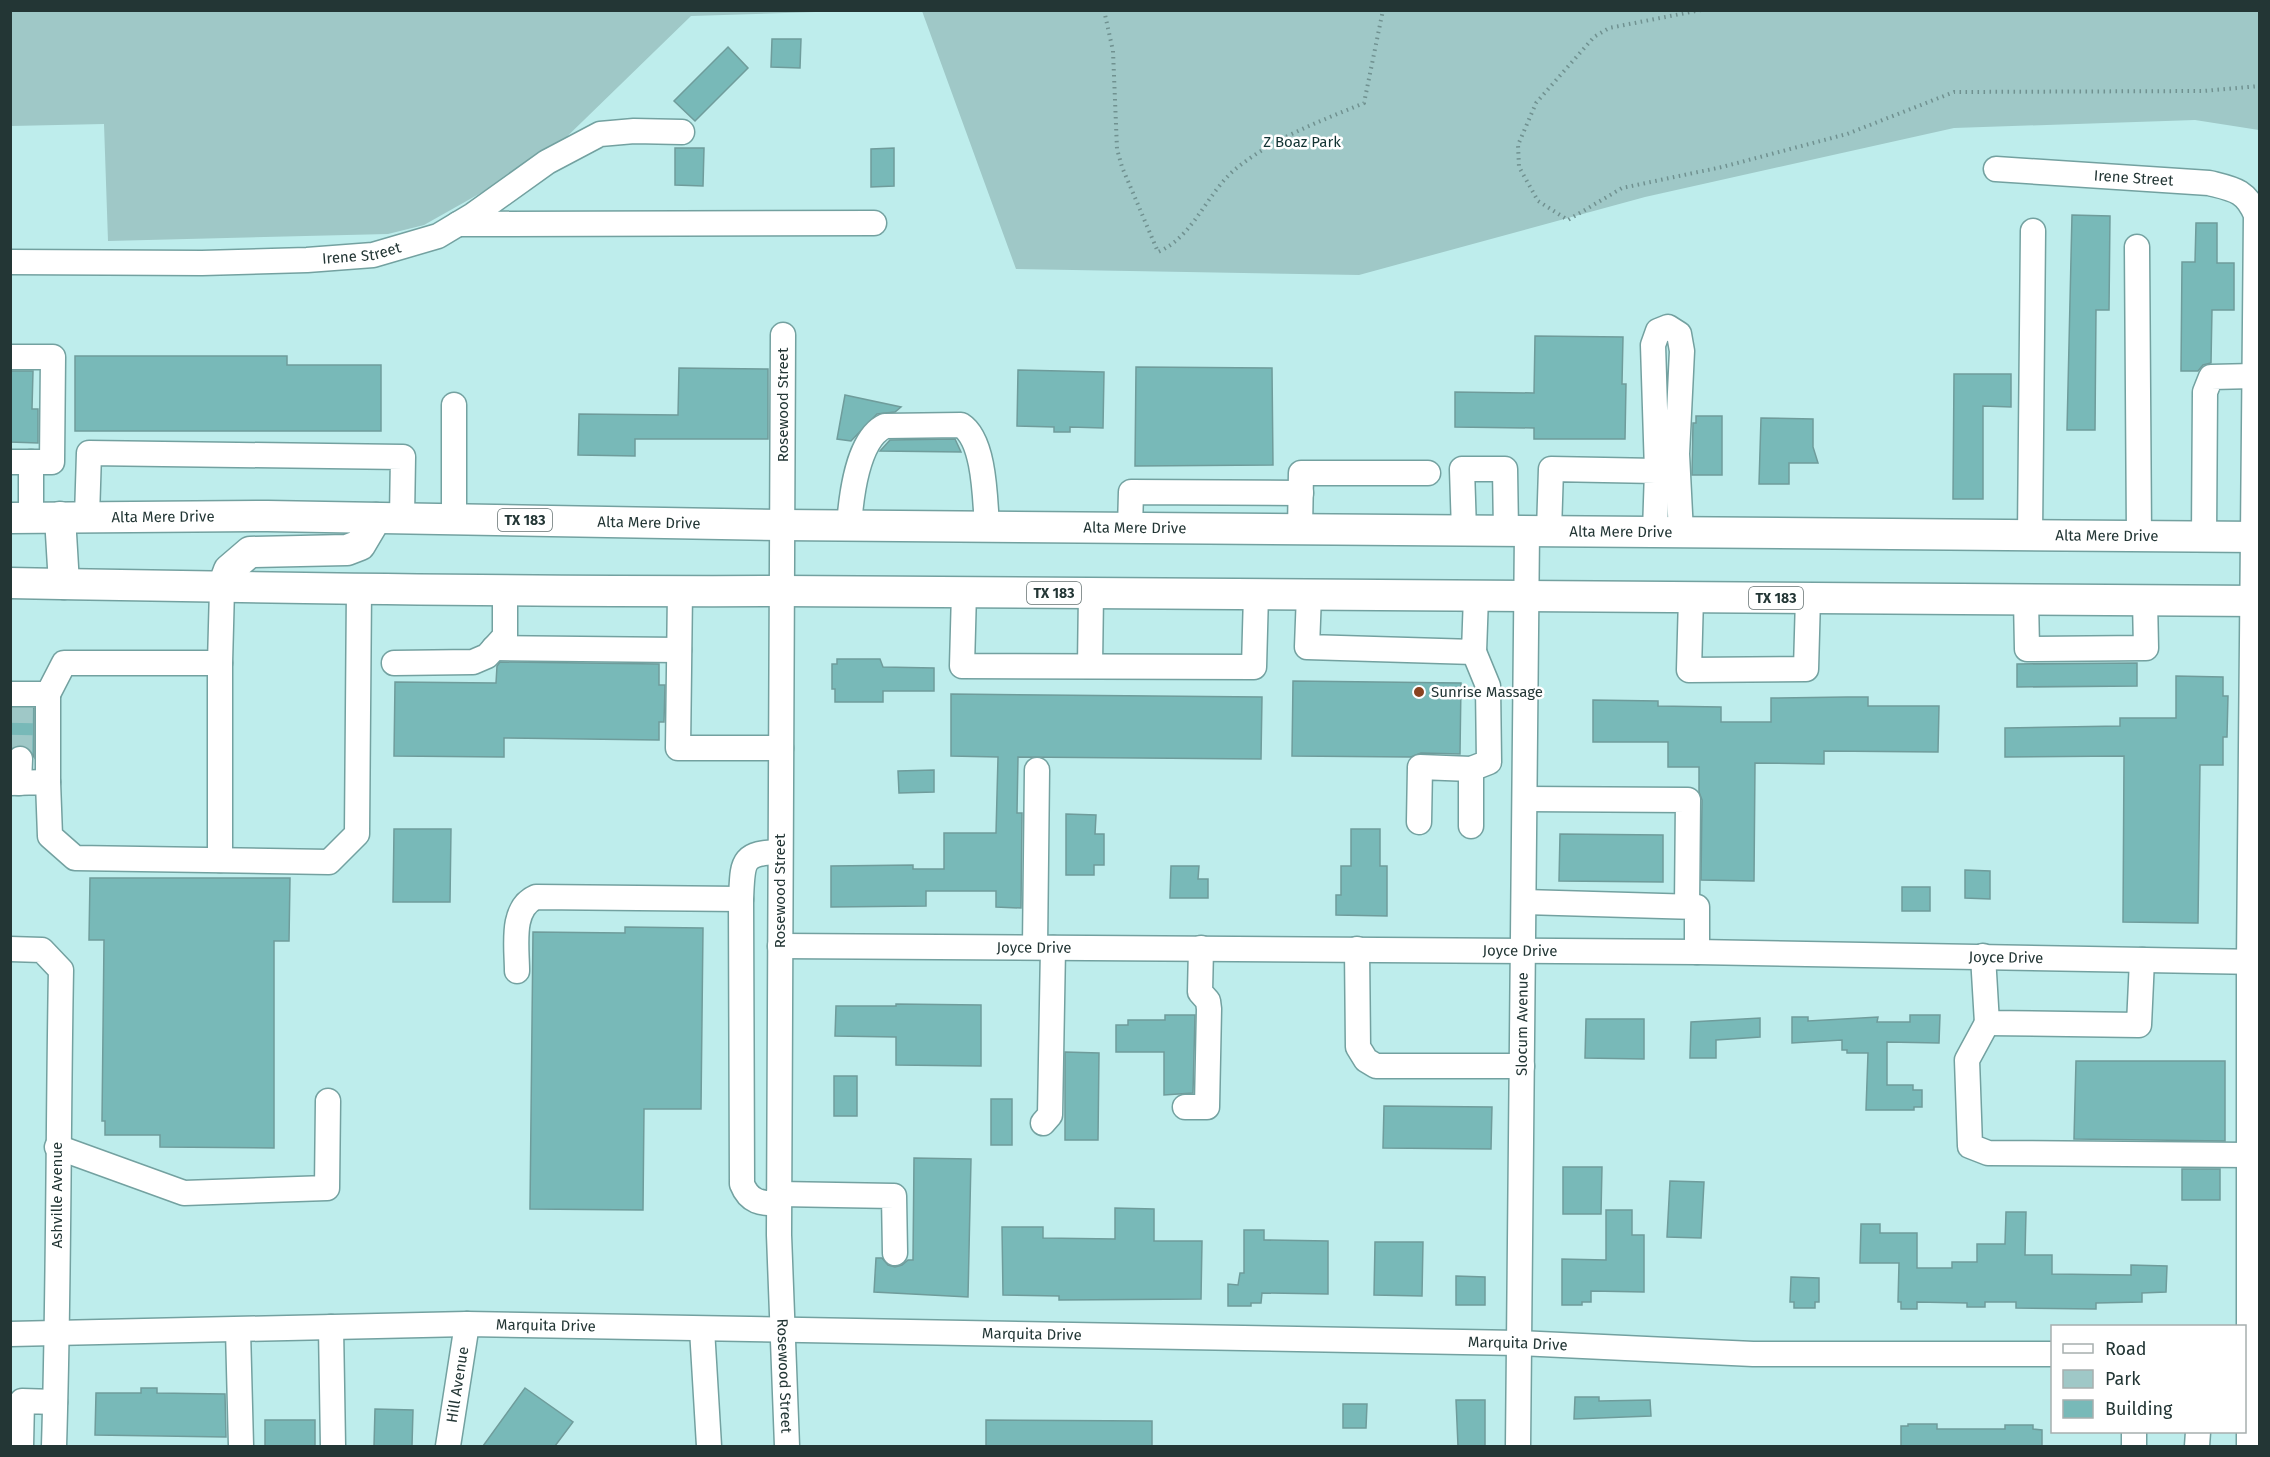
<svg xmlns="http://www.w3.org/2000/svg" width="2270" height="1457" font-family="'Fira Sans',sans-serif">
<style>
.green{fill:#9fc8c7}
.building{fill:#78b9b8;stroke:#6f9c9b;stroke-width:1.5}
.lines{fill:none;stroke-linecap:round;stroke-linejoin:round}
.minor-tunnel{stroke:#9fc8c7;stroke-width:24;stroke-dasharray:24 12;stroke-linecap:butt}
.minor-casing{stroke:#73a1a0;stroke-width:27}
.major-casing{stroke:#73a1a0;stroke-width:33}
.path{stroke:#709190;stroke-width:4;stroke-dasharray:1.5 4.5;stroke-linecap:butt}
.minor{stroke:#fff;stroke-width:24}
.major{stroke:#fff;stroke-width:30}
.poi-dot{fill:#8a4320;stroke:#fff;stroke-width:2}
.labels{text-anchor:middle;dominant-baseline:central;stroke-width:5;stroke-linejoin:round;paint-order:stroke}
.shield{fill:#fff;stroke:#657272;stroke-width:1.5}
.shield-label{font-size:14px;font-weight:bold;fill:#233635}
.park-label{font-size:15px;fill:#123333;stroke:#fff}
.street-label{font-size:15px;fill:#233635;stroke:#fff}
.poi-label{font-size:15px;fill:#233635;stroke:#fff;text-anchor:start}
</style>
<rect width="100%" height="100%" fill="#beedec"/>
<g class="green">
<polygon points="10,11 846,11 691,16 548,155 424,225 388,234 108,241 104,124 11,126"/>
<polygon points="922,11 2259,11 2259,130 2195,120 1954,128 1645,197 1359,275 1016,269"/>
</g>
<g class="building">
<polygon points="772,39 801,39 800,68 771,67"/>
<polygon points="728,47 748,68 695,121 674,101"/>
<polygon points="675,148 704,148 703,186 675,185"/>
<polygon points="894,148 894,186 871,187 871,149"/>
<polygon points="2072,215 2110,216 2109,310 2096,310 2095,430 2067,430"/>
<polygon points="2196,223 2217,223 2217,263 2234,263 2234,310 2212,310 2211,363 2203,365 2198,371 2181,371 2182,262 2195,262"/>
<polygon points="1535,336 1623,337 1622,384 1626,384 1625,439 1534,439 1534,428 1455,427 1455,392 1534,393"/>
<polygon points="75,356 287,356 287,365 381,365 381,431 75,431"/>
<polygon points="1136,367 1272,368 1273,465 1135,466"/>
<polygon points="679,368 768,369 768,439 635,439 635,456 578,455 579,414 678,415"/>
<polygon points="1018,370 1104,372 1103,428 1070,427 1070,432 1054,432 1054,427 1017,426"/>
<polygon points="10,371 33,371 32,409 38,409 38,443 10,442"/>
<polygon points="1954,374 2011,374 2011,407 1983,406 1983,499 1953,499"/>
<polygon points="845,395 901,407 895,412 877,414 851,441 837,439"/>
<polygon points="1696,416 1722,416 1722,475 1692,475 1693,423 1696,423"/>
<polygon points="1761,418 1813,419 1813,447 1818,463 1789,463 1789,484 1759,484"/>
<polygon points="955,439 961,452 880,451 890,440"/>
<polygon points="837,659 880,659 883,667 934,668 934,691 883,691 883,702 835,702 835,689 832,689 832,664 837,664"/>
<polygon points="500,662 659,664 659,685 665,685 664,722 659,722 659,740 504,738 504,757 394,756 395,682 496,683 497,666"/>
<polygon points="2137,663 2137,686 2017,687 2017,664"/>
<polygon points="2176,676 2223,677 2223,696 2228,696 2227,737 2223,737 2223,765 2200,765 2198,923 2123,922 2124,756 2005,757 2005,728 2120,726 2120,718 2176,718"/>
<polygon points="1293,681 1461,683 1460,754 1421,753 1411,757 1292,756"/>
<polygon points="951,694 1262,697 1261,759 1018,757 1017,813 1022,813 1021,908 996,907 996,891 926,891 926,906 831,907 831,866 913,865 913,869 944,869 944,833 996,833 998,757 951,756"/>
<polygon points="1847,697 1868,697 1868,706 1939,706 1938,752 1824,751 1824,764 1755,763 1754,881 1701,880 1702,800 1699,792 1699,767 1668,767 1668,742 1593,742 1593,700 1658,701 1658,706 1721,707 1721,722 1771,722 1771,698"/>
<polygon points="34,708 34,757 27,747 20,745 10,749 10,709"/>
<polygon points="934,770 934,792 899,793 898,771"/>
<polygon points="1066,814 1096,815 1095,834 1104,834 1104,865 1094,865 1094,875 1066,875"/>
<polygon points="394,829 451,829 450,902 393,902"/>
<polygon points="1351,829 1380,829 1380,866 1387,866 1387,916 1336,915 1336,895 1341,895 1341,866 1351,866"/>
<polygon points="1560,834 1663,835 1663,882 1559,881"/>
<polygon points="1171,866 1199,866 1198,879 1208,879 1208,898 1170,898"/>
<polygon points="1965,870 1990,871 1990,899 1965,898"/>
<polygon points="90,878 290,878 289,941 274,941 274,1148 160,1147 160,1135 105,1135 105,1121 102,1121 104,940 89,940"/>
<rect x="1902" y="887" width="28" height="24"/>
<polygon points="625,927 703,928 701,1109 644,1109 643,1210 530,1209 533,932 625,933"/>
<polygon points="896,1004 981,1005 981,1066 896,1065 896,1037 835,1036 836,1006 896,1006"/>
<polygon points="1165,1015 1195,1015 1193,1093 1164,1095 1164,1052 1116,1052 1116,1025 1128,1025 1128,1020 1165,1020"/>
<polygon points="1910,1015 1940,1015 1939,1043 1887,1042 1887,1085 1913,1085 1913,1090 1922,1090 1922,1107 1914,1107 1914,1110 1866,1110 1868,1053 1847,1053 1847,1050 1842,1050 1842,1040 1792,1043 1792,1017 1808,1017 1808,1021 1878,1017 1877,1022 1910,1022"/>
<polygon points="1760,1018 1760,1037 1716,1040 1716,1058 1690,1058 1691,1022"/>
<polygon points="1586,1019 1644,1019 1644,1059 1585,1058"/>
<polygon points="1065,1052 1099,1053 1098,1140 1065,1140"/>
<polygon points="2076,1061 2225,1061 2225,1141 2074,1139"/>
<rect x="834" y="1076" width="23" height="40"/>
<rect x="991" y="1099" width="21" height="46"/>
<polygon points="1384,1106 1492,1107 1491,1149 1383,1148"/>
<polygon points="914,1158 971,1159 968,1297 874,1292 876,1258 882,1258 888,1265 895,1267 902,1265 908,1260 913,1260"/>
<polygon points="1563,1167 1602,1167 1601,1214 1563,1214"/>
<rect x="2182" y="1169" width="38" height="31"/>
<polygon points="1670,1181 1704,1182 1701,1238 1667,1237"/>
<polygon points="1115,1208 1154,1209 1154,1241 1202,1241 1201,1299 1059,1300 1059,1296 1003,1295 1002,1227 1043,1227 1043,1238 1115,1239"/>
<polygon points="1606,1210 1632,1210 1632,1235 1644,1235 1644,1292 1591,1291 1591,1302 1582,1302 1582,1305 1562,1305 1562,1259 1606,1260"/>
<polygon points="2006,1212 2026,1212 2025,1255 2052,1255 2052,1274 2131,1275 2131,1265 2167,1266 2166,1292 2142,1293 2142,1302 2096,1303 2096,1309 2016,1308 2016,1302 1985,1302 1985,1307 1967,1307 1967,1303 1917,1302 1917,1309 1901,1309 1901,1302 1898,1302 1899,1263 1860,1263 1861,1224 1880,1224 1880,1233 1917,1233 1917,1268 1952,1268 1952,1262 1977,1262 1977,1244 2005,1244"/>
<polygon points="1244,1230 1264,1230 1264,1240 1328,1241 1328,1294 1262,1293 1261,1303 1251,1303 1251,1306 1228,1306 1228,1284 1238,1285 1240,1273 1244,1273"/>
<polygon points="1375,1242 1423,1242 1422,1296 1374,1295"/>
<polygon points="1456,1276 1485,1277 1485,1305 1456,1305"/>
<polygon points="1791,1277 1819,1278 1819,1302 1815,1302 1815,1308 1794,1308 1794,1302 1790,1302"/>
<polygon points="141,1388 157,1388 157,1393 225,1394 226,1437 95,1435 96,1393 141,1393"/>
<polygon points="525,1388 573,1422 555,1446 483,1446"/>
<polygon points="1575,1397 1599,1397 1599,1401 1650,1400 1651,1416 1574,1419"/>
<polygon points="1456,1400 1485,1400 1485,1446 1458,1446"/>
<polygon points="1343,1404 1367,1404 1366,1428 1343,1428"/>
<polygon points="375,1409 413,1410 412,1446 374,1446"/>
<rect x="265" y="1420" width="50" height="26"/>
<polygon points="986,1420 1152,1421 1152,1446 986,1446"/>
<polygon points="1908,1424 1937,1424 1937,1429 2005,1429 2005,1425 2033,1425 2033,1429 2042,1430 2042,1446 1901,1446 1901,1426 1908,1426"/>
</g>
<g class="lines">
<polyline class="minor-tunnel" points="20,759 21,705"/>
<g class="minor-casing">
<g id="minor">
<path id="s1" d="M1996,169L2209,183C2233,189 2246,190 2256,215L2249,962V1446"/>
<polyline points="458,224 874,223"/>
<polyline points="2137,247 2139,536"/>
<path id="s2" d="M10,262L202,263L307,260L373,255L438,236L473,215L547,162L600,134L634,131L682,132"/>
<path id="s3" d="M783,335L779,1235L787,1446"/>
<polyline points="10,357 53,357 52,462 10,462"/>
<polyline points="31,462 31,518"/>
<polyline points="1657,471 1653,345 1658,331 1668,327 1679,334 1682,351 1677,454 1681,533"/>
<polyline points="87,517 89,453 403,457 402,518"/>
<polyline points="454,519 454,405"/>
<path d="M849,526C851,498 857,439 885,426L961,425C985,440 985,500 987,527"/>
<polyline points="1130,528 1131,492 1301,493"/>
<polyline points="1300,529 1301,473 1428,473"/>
<polyline points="1464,531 1462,469 1505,469 1506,531"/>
<polyline points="1549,531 1551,469 1657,471 1655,532"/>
<polyline points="2030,535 2033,231"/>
<polyline points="2204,537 2205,392 2211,377 2254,376"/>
<polyline points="680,591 678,748 781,748"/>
<polyline points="964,592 962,666 1254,667 1256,594"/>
<polyline points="1309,594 1307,647 1474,652 1476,596"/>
<polyline points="1691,597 1689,670 1806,669 1808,598"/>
<polyline points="2026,599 2027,649 2146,648 2145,600"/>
<polyline points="494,648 679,650"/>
<polyline points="394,663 473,662 487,656 505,636 505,591"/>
<polyline points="1090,666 1091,593"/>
<polyline points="10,694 48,694 64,663 220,663 222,589"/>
<polyline points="48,694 48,782"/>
<polyline points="1471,769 1471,826"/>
<polyline points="10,783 48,782 50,836 75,858 329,862 357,834 359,588"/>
<polyline points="19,783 20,759"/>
<polyline points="1525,799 1688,800 1687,906"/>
<polyline points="1419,822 1420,767 1471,769 1489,762 1488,686 1474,652"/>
<polyline points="220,860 220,663"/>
<polyline points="1524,902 1697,907 1697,952"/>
<path id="s4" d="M780,946L1697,952L2260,962"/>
<polyline points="1035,947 1037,770"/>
<path d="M10,949L42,950L61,970C58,1129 59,1288 54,1446"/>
<polyline points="1357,949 1358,1047 1366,1060 1376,1066 1522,1066"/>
<polyline points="1983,956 1987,1023 2139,1025 2142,960"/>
<path d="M517,971C517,947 510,908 536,897L741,899"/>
<polyline points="1987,1023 1967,1060 1970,1146 1988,1153 2249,1155"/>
<polyline points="1185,1107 1207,1107 1209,1009 1208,1001 1200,992 1201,948"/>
<polyline points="1043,1123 1050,1115 1053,948"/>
<polyline points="57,1147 184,1193 327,1188 328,1101"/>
<polyline points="779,1194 894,1196 895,1253"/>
<path d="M779,1203C761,1204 749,1202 742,1184L741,899C743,862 740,853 780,852"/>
<polyline points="331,1327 333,1446"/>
<polyline points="702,1329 709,1446"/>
<polyline points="238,1330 241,1446"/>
<path id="s5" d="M10,1334L467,1324L1518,1343L1753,1354H2052"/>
<polyline points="21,1446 22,1401 55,1402"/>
<path id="s6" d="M448,1446L467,1324"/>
<path id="s7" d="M1518,1446L1527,531"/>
<polyline points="2134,1446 2134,1432"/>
<polyline points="2197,1446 2198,1432"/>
</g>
</g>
<g class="major-casing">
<g id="major">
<polyline points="60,517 64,584"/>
<path id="s8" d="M10,518L268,516L782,525L2260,537"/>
<path d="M10,583C268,588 524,592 782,591L2260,601"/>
<polyline points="222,589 229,570 250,552 347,550 360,545 376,518"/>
</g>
</g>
<g class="path">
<path d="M1104,10L1113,51L1117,149L1122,167L1158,252C1195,236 1207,191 1238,167C1276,137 1321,121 1364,103L1383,10"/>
<polyline points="1701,10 1609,28 1594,37 1536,103 1518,145 1519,167 1538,201 1568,220 1622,188 1722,167 1847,134 1954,92 2203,91 2260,86"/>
</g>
<use href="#minor" class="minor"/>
<use href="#major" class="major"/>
</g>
<circle class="poi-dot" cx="1419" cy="692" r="6"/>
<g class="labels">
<g class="shield">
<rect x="498" y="509" width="54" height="22" rx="4.5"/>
<rect x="1027" y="582" width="54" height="22" rx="4.5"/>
<rect x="1749" y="587" width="54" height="22" rx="4.5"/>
</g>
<g class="shield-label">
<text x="525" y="520">TX 183</text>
<text x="1054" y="593">TX 183</text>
<text x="1776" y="598">TX 183</text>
</g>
<g class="park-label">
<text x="1302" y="142">Z Boaz Park</text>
</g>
<g class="street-label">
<text stroke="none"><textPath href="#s1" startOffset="138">Irene Street</textPath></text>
<text stroke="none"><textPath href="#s2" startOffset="352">Irene Street</textPath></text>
<text transform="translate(783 405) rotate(-90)">Rosewood Street</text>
<text stroke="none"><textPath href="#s8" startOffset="153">Alta Mere Drive</textPath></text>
<text stroke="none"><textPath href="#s8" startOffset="639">Alta Mere Drive</textPath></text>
<text stroke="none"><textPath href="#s8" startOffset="1125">Alta Mere Drive</textPath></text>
<text stroke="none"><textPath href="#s8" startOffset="1611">Alta Mere Drive</textPath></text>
<text stroke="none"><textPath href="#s8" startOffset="2097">Alta Mere Drive</textPath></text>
<text transform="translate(780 891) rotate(-90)">Rosewood Street</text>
<text stroke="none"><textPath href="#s4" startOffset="254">Joyce Drive</textPath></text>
<text stroke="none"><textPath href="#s4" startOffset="740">Joyce Drive</textPath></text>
<text stroke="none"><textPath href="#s4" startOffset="1226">Joyce Drive</textPath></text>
<text stroke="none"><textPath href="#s7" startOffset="422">Slocum Avenue</textPath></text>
<text transform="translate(57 1195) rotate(-90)">Ashville Avenue</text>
<text stroke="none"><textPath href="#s5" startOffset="536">Marquita Drive</textPath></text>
<text stroke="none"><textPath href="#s5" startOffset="1022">Marquita Drive</textPath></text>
<text stroke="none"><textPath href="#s5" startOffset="1508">Marquita Drive</textPath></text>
<text stroke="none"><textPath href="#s3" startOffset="1041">Rosewood Street</textPath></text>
<text stroke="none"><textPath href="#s6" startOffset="62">Hill Avenue</textPath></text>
</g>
<g class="poi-label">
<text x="1431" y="692">Sunrise Massage</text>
</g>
</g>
<rect width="2270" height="1457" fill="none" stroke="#233635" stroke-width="24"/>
<rect x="2051" y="1325" width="195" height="108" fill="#ffffff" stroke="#a7afae" stroke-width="1.5"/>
<rect x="2063" y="1344" width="30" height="9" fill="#ffffff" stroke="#a7afae" stroke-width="1.5"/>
<text x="2105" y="1355" font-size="18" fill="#233635">Road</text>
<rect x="2063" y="1370" width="30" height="18" fill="#9fc8c7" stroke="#a7afae" stroke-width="1.5"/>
<text x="2105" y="1385" font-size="18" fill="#233635">Park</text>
<rect x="2063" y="1400" width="30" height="18" fill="#78b9b8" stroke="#a7afae" stroke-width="1.5"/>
<text x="2105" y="1415" font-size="18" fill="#233635">Building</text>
</svg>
